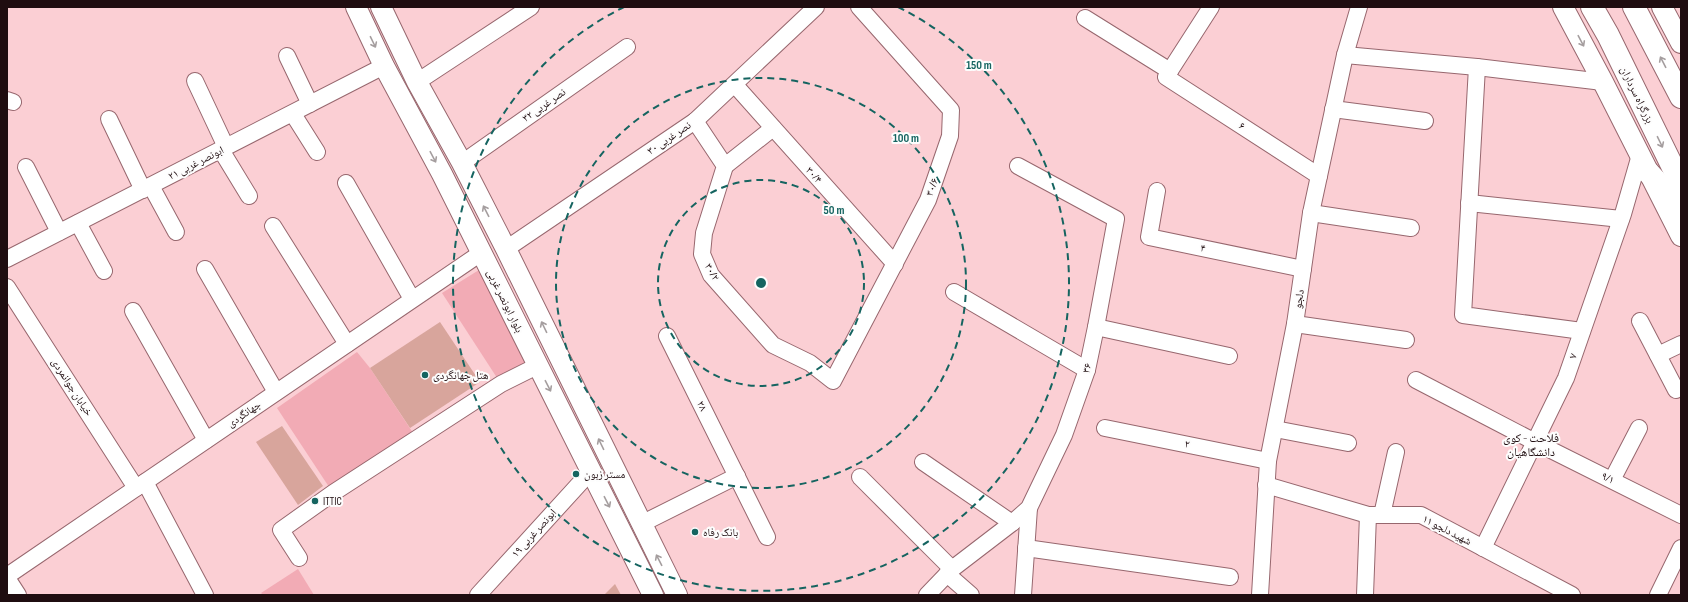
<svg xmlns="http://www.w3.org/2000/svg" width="1688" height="602" font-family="'Sofia Sans Condensed','Noto Naskh Arabic',sans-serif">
  <rect width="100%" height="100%" fill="#fbcfd4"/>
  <g fill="#f2abb5">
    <path d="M487,265L537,366L501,384L442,293Z"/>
    <path d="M357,352L370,368L417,439L333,493L277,408Z"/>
    <path d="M298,569L314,595H263L261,593Z"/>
  </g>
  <g fill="#d8a59c">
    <path d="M440,322L480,382L410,428L370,368Z"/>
    <path d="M282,426L323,486L298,505L256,442Z"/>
    <path d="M615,584L621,595H604Z"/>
  </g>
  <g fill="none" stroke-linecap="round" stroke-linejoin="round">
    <defs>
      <g id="minor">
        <path d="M1211,7L1166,77L1319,176"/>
        <path d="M1085,18L1170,71"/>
        <path d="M1345,55L1477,67L1603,82"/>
        <path d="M287,56L310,104"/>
        <path d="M1477,67L1463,315L1582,331"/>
        <path d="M195,81L226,147"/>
        <path d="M417,82L531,7"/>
        <path d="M735,85L895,264"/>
        <path d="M7,100L13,102"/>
        <path d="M1333,109L1425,121"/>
        <path d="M293,114L317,152"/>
        <path d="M109,119L143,190"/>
        <path d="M695,121L725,166L704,233L702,254L711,275L773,345L810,363L833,381L928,200L950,136L951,110L859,7"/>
        <path d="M221,150L249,196"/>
        <path d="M462,163L627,47"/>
        <path d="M725,166L773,128"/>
        <path d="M26,167L59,232"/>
        <path d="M346,183L412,299"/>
        <path d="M151,186L176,232"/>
        <path d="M1157,191L1149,237L1303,269"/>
        <path d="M1469,203L1621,219"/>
        <path d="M1311,213L1411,228"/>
        <path d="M78,223L104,271"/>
        <path d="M273,226L347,344"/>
        <path d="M506,249L695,121L816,7"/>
        <path d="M7,259L384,66"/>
        <path d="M205,269L276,392"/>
        <path d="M7,287L136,488"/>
        <path d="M954,292L1087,370"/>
        <path d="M133,311L206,440"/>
        <path d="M1640,321L1676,390"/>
        <path d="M1295,324L1406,340"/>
        <path d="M1096,327L1229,356"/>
        <path d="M667,336L767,537"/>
        <path d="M1658,355L1681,344"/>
        <path d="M1416,380L1535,442L1681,515"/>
        <path d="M1105,428L1268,461"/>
        <path d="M1275,429L1348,443"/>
        <path d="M923,462L1012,523"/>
        <path d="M860,477L952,569"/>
        <path d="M1612,480L1639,428"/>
        <path d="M145,482L205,595"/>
        <path d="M1266,485L1368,515H1421L1572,595"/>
        <path d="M1382,515L1396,452"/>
        <path d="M641,524L737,476"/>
        <path d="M1026,548L1230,577"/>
        <path d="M1483,548L1566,378L1623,214L1640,155"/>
        <path d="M299,558L281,530L333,493L501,384L537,366"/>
        <path d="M947,574L971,595"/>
        <path d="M7,576L481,253"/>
        <path d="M7,578L18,595"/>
        <path d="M478,595L591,471"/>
        <path d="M927,595L952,569L1012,523L1029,508L1064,435L1087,370L1096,327L1116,219L1018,166"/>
        <path d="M1023,595L1029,508"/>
        <path d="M1260,595L1268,461L1295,324L1311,213L1345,55L1359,7"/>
        <path d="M1365,595L1368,515"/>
        <path d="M1658,595L1681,548"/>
      </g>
      <g id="major">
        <path d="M356,7L384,66L442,174L653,595"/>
        <path d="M381,7L417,82L462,163L506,249L677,595"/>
        <path d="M1563,7L1603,82L1681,236"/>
        <path d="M1662,7L1681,43"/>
      </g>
      <g id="highway">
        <path d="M1592,7L1608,35L1681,184"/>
        <path d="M1634,7L1681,97"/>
        <path d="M1649,173L1681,209"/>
      </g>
    </defs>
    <use href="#minor" stroke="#97676e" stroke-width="18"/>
    <use href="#major" stroke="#97676e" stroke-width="22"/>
    <use href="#highway" stroke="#97676e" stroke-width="24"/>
    <use href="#minor" stroke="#fff" stroke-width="16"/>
    <use href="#major" stroke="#fff" stroke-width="20"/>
    <use href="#highway" stroke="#fff" stroke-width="22"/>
  </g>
  <defs><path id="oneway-shaft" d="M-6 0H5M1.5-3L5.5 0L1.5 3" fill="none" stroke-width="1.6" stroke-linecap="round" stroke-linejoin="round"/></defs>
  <g stroke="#a59e9f">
    <use href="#oneway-shaft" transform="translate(1581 41) rotate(62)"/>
    <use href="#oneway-shaft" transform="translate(373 42) rotate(64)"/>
    <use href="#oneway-shaft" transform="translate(1663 62) rotate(-117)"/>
    <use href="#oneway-shaft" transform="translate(1660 142) rotate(64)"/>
    <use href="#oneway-shaft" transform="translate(433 157) rotate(62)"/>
    <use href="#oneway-shaft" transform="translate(486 211) rotate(-117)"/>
    <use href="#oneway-shaft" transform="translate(544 327) rotate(-116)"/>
    <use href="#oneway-shaft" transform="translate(548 386) rotate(63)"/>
    <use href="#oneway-shaft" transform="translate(601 444) rotate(-116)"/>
    <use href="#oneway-shaft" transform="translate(607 502) rotate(63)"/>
    <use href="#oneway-shaft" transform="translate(659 560) rotate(-117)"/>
  </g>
  <g fill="none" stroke="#156460" stroke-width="2" stroke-dasharray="7 5">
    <circle cx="761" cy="283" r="103"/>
    <circle cx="761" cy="283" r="205"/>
    <path d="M898 7A308 308 0 1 1 624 7"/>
  </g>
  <g fill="#156460" stroke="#fdfdfd" stroke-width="1.5">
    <circle cx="425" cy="375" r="4"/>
    <circle cx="576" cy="474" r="4"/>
    <circle cx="315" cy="501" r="4"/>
    <circle cx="695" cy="532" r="4"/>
  </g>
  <g text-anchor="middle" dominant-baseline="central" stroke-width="4" stroke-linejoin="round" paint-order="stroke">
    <g font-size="11" fill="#1f0d10" stroke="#fdfdfd">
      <text transform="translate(1637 95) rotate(64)">بزرگراه سرداران</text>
      <text transform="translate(544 105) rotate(-35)">نصر غربی ۳۲</text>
      <text transform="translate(1242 126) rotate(33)">۶</text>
      <text transform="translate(669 138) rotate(-34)">نصر غربی ۳۰</text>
      <text transform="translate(196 163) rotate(-27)">ابونصر غربی ۲۱</text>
      <text transform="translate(814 175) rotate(48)">۳۰/۴</text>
      <text transform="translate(932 187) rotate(-71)">۳۰/۶</text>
      <text transform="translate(1203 248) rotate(12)">۴</text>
      <text transform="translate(712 272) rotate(60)">۳۰/۲</text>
      <text transform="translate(1299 299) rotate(-82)">دلجو</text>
      <text transform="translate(505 301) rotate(64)">بلوار ابونصر غربی</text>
      <text transform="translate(1573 356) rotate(-71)">۷</text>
      <text transform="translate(1087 368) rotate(-74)">۳۶</text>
      <text transform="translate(72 387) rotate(57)">خیابان جوانمردی</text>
      <text transform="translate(702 406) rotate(64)">۲۸</text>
      <text transform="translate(244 414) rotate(-34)">جهانگردی</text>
      <text transform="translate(1187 444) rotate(11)">۲</text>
      <text transform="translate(1608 478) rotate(27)">۹/۱</text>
      <text transform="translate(1447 530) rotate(27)">شهید دلجو ۱۱</text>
      <text transform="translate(534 533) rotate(-48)">ابونصر غربی ۱۹</text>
    </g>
    <g font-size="11" fill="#1f0d10" stroke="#fdfdfd" text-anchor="start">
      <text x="433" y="375">هتل جهانگردی</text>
      <text x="584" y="474">مستر زبون</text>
      <text x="323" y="501">ITTIC</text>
      <text x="703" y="532">بانک رفاه</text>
    </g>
    <g font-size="12" fill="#1f0d10" stroke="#fdfdfd">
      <text x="1531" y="438">فلاحت - کوی<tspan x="1531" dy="14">دانشگاهیان</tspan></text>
    </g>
  </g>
  <circle cx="761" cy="283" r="6" fill="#156460" stroke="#fdfdfd" stroke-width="2"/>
  <g font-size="12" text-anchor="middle" font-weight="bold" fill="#156460" stroke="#fdfdfd" stroke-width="4" stroke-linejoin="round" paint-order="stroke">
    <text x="979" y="69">150 m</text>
    <text x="906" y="142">100 m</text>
    <text x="834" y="214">50 m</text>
  </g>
  <rect width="1688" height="602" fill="none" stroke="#1f0d10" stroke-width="16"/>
</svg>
